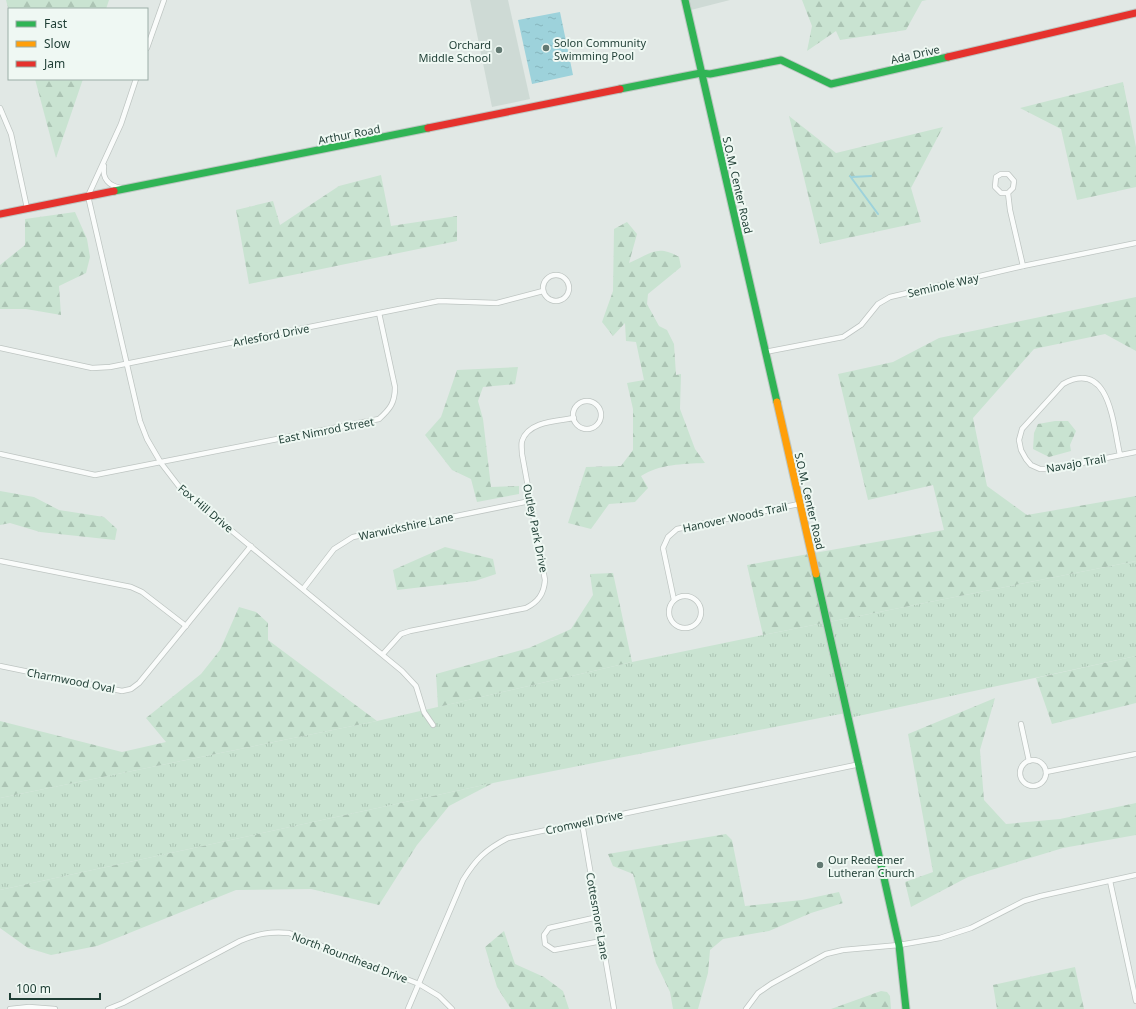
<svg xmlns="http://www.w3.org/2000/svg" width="1136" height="1009" font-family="'Noto Sans',sans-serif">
  <defs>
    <pattern id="grass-tufts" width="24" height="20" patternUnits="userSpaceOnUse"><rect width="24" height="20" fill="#c9e3d1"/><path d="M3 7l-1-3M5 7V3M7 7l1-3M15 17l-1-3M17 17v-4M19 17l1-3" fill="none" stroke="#acc4b4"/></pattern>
    <pattern id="forest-firs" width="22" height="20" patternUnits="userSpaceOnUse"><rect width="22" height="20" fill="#c9e3d1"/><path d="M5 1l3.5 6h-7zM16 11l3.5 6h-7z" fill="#acc4b4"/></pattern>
    <pattern id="water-ripples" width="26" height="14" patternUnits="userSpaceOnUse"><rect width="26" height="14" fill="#9dd2db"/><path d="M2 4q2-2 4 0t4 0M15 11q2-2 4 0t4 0" fill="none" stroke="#87b5bd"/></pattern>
  </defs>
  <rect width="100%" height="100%" fill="#e1e8e5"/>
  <g fill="#cedad5">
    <path d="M470,0H508L530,99L492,107Z"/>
    <path d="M685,0H730L687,11Z"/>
  </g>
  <path fill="url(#grass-tufts)" d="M1136,561V656L849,718L847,713L835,715L493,783L0,890V798L377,721L632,662L763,635Z"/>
  <g fill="url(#forest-firs)">
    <path d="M6,0H109L106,9H9V11Z"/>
    <path d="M802,0H927L922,1L906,30L840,40L836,31L807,51L812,26Z"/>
    <path d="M35,79H83L56,158Z"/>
    <path d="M1123,82L1136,147V187L1077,200L1061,129L1020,108Z"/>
    <path d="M789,116L836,153L943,127L911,188L921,222L820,244Z"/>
    <path d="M381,175L391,226L457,216V241L249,284L236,210L273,201L280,225L339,186Z"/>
    <path d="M75,212L87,239L90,257L86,273L59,286L61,315L26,309H0V265L25,245V219Z"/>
    <path d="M627,222L637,234L629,263C650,254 657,244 679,257L681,267L648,294L647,304L659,326L667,330L674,344L676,375L681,374L680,409L695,449L705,463C682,464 660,464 641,476L648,488L635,502L609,504L591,529L568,523L586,467L621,466L633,450V409L627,383L644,380L636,342L626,341L625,323L613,336L602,322L613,291L614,229Z"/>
    <path d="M1136,297V351L1105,334L1034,349L973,418L987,486L1027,515L1136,496V561L763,635L747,565L944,530L933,485L868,500L838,374L893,362L939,338Z"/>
    <path d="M518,367L515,384L483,387L478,401L483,419L491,487L519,486V494L477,502L471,479L452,470L425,435L441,417L457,370Z"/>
    <path d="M1055,421H1068L1076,431L1070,445L1071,451L1049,457L1033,449L1034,433L1038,424Z"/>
    <path d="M0,491L34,497L59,510L104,517L117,529L115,540L40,532L10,523L0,525Z"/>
    <path d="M445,547L493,559L496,574L475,581L397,590L393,570Z"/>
    <path d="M613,573L632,662L438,707L436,674L529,648L571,629L593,595L590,574Z"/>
    <path d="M239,607L256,612L268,623V640L377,721L0,798V721L122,752L166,742L146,718L201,674L220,650Z"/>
    <path d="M1136,656V703L1052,724L1036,678Z"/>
    <path d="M995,698L980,750L984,800L1006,824L1060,819L1136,803V835L1063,848L968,877L911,907L905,882L933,872L908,734Z"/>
    <path d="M493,783L449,806L417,845L379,905L311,889L236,890L97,946L51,955L28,948L0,928V890Z"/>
    <path d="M726,834L732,840L745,906L802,900L839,892L843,903L811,913L769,931L723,939L710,950L708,973L698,1009H673L670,992L656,963L633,874L613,866L608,854Z"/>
    <path d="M504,931L515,964L544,977L563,991L569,1009H511L497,987L485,947Z"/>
    <path d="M1075,967L1084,1009H997L993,985Z"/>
    <path d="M881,991L887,992L890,996L891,1009H831Z"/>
  </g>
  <path fill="url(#water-ripples)" d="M560,12L573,75L532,84L518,20Z"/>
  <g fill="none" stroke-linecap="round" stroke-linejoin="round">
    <g stroke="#9dd2db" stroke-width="2">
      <path d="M850,176L878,214"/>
      <path d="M852,177L871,176"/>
    </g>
    <defs>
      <g id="street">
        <path d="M147,48L164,0"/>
        <path d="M136,79L121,124L88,196L140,421L147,439L161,463L181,489L402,671L416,686L424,712L433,725"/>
        <path d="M0,108L11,134L27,208"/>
        <path d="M104,166C102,179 109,186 121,188"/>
        <path d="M1008,193H1001L995,187L996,177L1001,174H1008L1014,181L1013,188L1008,193L1010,210L1023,266"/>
        <circle cx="556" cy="288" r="13"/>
        <path d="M0,348L92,368L110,367L439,301L497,303L543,291"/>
        <path d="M765,352L843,337L861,325L878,304L890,297L1023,266L1136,243"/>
        <circle cx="587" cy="415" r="14"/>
        <path d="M0,454L95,475L379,419C390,409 395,403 395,387L379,313"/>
        <path d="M1120,455C1113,425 1110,358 1063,384L1022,429L1019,440L1021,450L1026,459L1031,465L1040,469H1052L1136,452"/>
        <path d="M0,561L131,587L142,592L186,626"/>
        <path d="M303,589L334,549L353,537L530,501"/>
        <circle cx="685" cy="612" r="16"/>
        <path d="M674,600L663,548L668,537L677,529L799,504"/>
        <path d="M383,654L401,634L410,631L526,608C538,602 544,594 545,580L522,454C522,450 521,445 522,441C528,421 558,421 574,418"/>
        <path d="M0,666L122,691L131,689L139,683L251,546"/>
        <path d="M1021,724L1029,761"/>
        <circle cx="1033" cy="773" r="13"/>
        <path d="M1046,772L1136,754"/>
        <path d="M582,823L614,1009"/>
        <path d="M1110,881L1136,1001"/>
        <path d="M598,917L549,928L544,935L545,944L554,950L602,941"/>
        <path d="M10,1009L29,1007L55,1009"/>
        <path d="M108,1009L123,1003L240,941C257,934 271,931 289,933L419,984L439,996L452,1009"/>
        <path d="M408,1009L463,880C476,859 485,850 508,838L860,764"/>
        <path d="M746,1009L758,993L771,984L826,954L843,950L899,945L940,938L971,928L1024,901L1041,896L1136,875"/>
      </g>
      <g id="fast">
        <path d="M685,0L777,402"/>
        <path d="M620,89L701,73L710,74L781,60L831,84L948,57"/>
        <path d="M114,191L428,128"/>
        <path d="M816,574L899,945L906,1009"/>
      </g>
      <path id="slow" d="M777,402L816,574"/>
      <g id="jam">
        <path d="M948,57L1136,13"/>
        <path d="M428,128L620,89"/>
        <path d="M0,214L114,191"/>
      </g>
    </defs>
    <use href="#street" stroke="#bec5c2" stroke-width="6"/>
    <use href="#fast" stroke="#bdc6c2" stroke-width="9"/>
    <use href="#slow" stroke="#bdc6c2" stroke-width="9"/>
    <use href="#jam" stroke="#bdc6c2" stroke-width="9"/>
    <use href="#street" stroke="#fafcfb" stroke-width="4.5"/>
    <use href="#fast" stroke="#30b455" stroke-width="7"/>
    <use href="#slow" stroke="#ff9f0a" stroke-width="7"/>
    <use href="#jam" stroke="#e5322d" stroke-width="7"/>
  </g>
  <g fill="#627972" stroke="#eff8f3" stroke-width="1.5">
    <circle cx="546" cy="48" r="4"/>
    <circle cx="499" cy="50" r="4"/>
    <circle cx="820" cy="865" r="4"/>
  </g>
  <g text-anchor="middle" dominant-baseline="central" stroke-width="4" stroke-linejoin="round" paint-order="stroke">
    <g font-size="11" fill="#1e3d34" stroke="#eff8f3" text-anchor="start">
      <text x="554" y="42">Solon Community<tspan x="554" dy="13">Swimming Pool</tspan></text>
      <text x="491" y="44" text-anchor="end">Orchard<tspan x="491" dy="13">Middle School</tspan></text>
      <text x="828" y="859">Our Redeemer<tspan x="828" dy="13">Lutheran Church</tspan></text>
    </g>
    <g font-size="11" fill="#1e3d34" stroke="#eff8f3">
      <text transform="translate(915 54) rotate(-13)">Ada Drive</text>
      <text transform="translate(349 134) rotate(-11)">Arthur Road</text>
      <text transform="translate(738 185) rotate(77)">S.O.M. Center Road</text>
      <text transform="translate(943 285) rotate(-13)">Seminole Way</text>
      <text transform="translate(271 335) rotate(-11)">Arlesford Drive</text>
      <text transform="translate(326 430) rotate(-11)">East Nimrod Street</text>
      <text transform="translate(1076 463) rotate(-10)">Navajo Trail</text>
      <text transform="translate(810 501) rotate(77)">S.O.M. Center Road</text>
      <text transform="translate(206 508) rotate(40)">Fox Hill Drive</text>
      <text transform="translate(735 517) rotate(-12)">Hanover Woods Trail</text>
      <text transform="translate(406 526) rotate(-12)">Warwickshire Lane</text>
      <text transform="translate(536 528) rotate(79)">Outley Park Drive</text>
      <text transform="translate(71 680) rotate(11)">Charmwood Oval</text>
      <text transform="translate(584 822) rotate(-12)">Cromwell Drive</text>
      <text transform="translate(598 916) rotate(80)">Cottesmore Lane</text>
      <text transform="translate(350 957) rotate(21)">North Roundhead Drive</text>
    </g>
  </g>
  <rect x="8" y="8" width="140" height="72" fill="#eff8f3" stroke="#9bada7"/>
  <rect x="16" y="21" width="20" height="6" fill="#30b455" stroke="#9bada7"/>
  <text x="44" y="28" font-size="12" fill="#1e3d34">Fast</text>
  <rect x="16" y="41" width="20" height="6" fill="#ff9f0a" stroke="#9bada7"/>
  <text x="44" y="48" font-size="12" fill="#1e3d34">Slow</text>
  <rect x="16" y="61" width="20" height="6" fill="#e5322d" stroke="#9bada7"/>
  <text x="44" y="68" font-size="12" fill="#1e3d34">Jam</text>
  <path d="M10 993v6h90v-6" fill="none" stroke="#1e3d34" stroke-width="2"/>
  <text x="16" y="993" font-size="12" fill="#1e3d34" stroke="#eff8f3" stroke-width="3" paint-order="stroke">100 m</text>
</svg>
